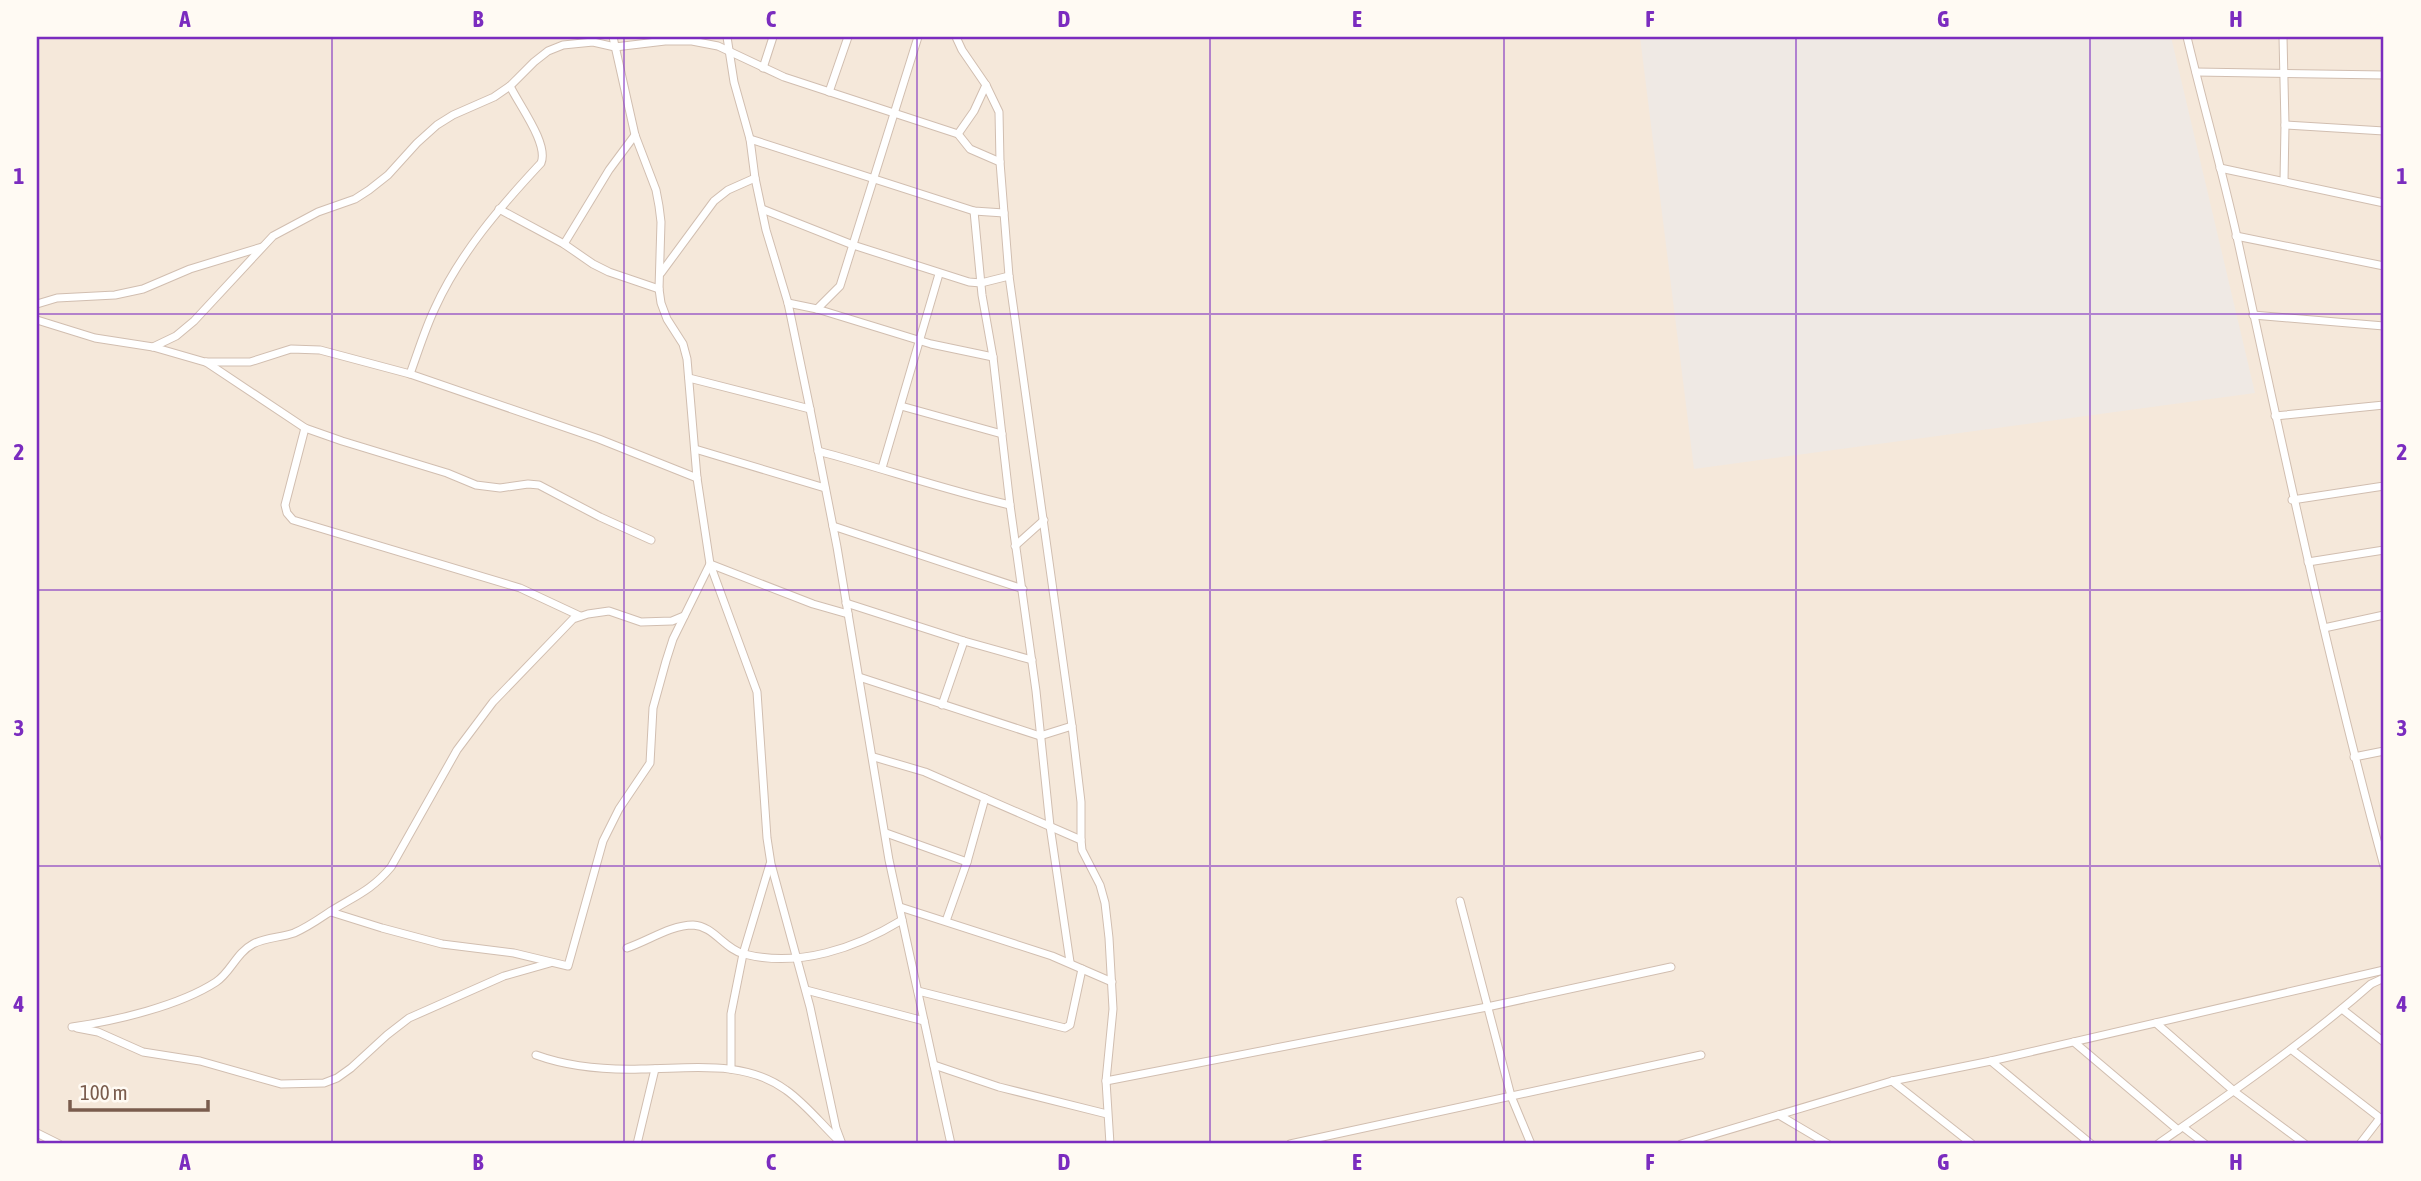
<svg xmlns="http://www.w3.org/2000/svg" width="2421" height="1181" font-family="'Asap Condensed',sans-serif">
  <rect width="100%" height="100%" fill="#fdf6ec"/>
  <rect fill="#f5e8da" x="37" y="37" width="2347" height="1107"/>
  <path fill="#efe9e4" d="M1640,37H2171L2255,393L1694,469Z"/>
  <g fill="none" stroke-linecap="round" stroke-linejoin="round">
    <defs>
      <g id="street">
        <path d="M613,37L635,135L656,190L659,206L661,222L659,289L661,303L667,319L683,344L687,359L697,478L710,564L757,692L767,838L771,864L810,1007L836,1128L842,1144"/>
        <path d="M727,37L734,82L750,139L755,178L766,230L788,303L810,409L837,547L889,860L951,1144"/>
        <path d="M956,37L962,50L986,85L999,112L1000,162L1009,276L1072,726L1081,802V840L1082,850L1100,885L1105,903L1109,938L1113,1009L1106,1081L1110,1144"/>
        <path d="M2187,37C2203,104 2222,170 2237,237C2283,448 2327,658 2384,866"/>
        <path d="M2283,37L2285,125L2284,181"/>
        <path d="M763,68L773,37"/>
        <path d="M2196,72L2384,75"/>
        <path d="M829,92L848,37"/>
        <path d="M2285,125L2384,131"/>
        <path d="M958,134L974,111L986,85"/>
        <path d="M750,139L974,211L1004,213"/>
        <path d="M2220,168L2384,203"/>
        <path d="M499,209L564,244L593,264L609,272L659,289"/>
        <path d="M762,209L853,245L969,282L981,283L1009,276"/>
        <path d="M974,211L982,295L993,357L1010,505L1036,691L1050,826L1070,962"/>
        <path d="M2236,236L2384,266"/>
        <path d="M564,244L609,170L635,135"/>
        <path d="M661,273L714,201L728,190L755,178"/>
        <path d="M788,303L817,309L931,344L993,357"/>
        <path d="M37,304L57,298L115,295L143,289L190,269L262,247"/>
        <path d="M817,309L840,286L918,37"/>
        <path d="M2253,315L2384,326"/>
        <path d="M37,320L95,338L153,347L205,362H250L291,349L320,350L410,374L599,439L697,478"/>
        <path d="M153,347L176,336L194,321L273,236L318,212L355,199L369,190L388,175L417,143L437,125L453,115L494,97L510,86L534,62L548,51L563,45L593,42L615,47L665,41H692L718,46L784,77L958,134L970,149L1000,162"/>
        <path d="M206,362L305,428L342,441L447,473L476,485L500,488L528,484L539,485L600,517L651,540"/>
        <path d="M410,374C418,352 425,329 435,308C460,253 500,207 541,163C549,144 519,105 510,86"/>
        <path d="M689,378L810,409"/>
        <path d="M901,406L1002,434"/>
        <path d="M2275,416L2384,405"/>
        <path d="M305,428L285,505L287,513L293,520L520,588L580,616"/>
        <path d="M695,449L825,488"/>
        <path d="M818,451C882,468 945,490 1010,505"/>
        <path d="M882,468L939,274"/>
        <path d="M2292,500L2384,486"/>
        <path d="M833,526L1023,589"/>
        <path d="M1015,546L1044,520"/>
        <path d="M2308,562L2384,550"/>
        <path d="M846,603L964,641L1032,660"/>
        <path d="M2324,628L2384,615"/>
        <path d="M859,677L1040,736L1072,726"/>
        <path d="M942,705L964,641"/>
        <path d="M874,757L925,772L1081,840"/>
        <path d="M2354,757L2384,751"/>
        <path d="M886,833L967,862"/>
        <path d="M1460,901L1511,1096L1531,1144"/>
        <path d="M900,907L1052,956L1112,982"/>
        <path d="M331,912L382,928L442,944L514,953L568,966L603,841L619,809L650,763L653,708L666,661L673,639L710,564L813,604L848,614"/>
        <path d="M946,921L967,862L985,798"/>
        <path d="M627,948C648,941 671,925 693,925C714,926 724,949 744,954C799,968 856,948 902,920"/>
        <path d="M806,990L924,1021"/>
        <path d="M918,991L1065,1028L1070,1025L1082,969"/>
        <path d="M2342,1009L2384,1042"/>
        <path d="M2156,1023L2235,1092L2305,1144"/>
        <path d="M72,1027C115,1021 179,1006 216,982C231,972 236,953 253,944C266,937 280,938 294,933C308,927 319,919 331,911C355,896 372,890 391,867L457,750L493,702L573,619L588,614L609,611L641,622L672,621L684,616"/>
        <path d="M77,1028L98,1032L143,1052L200,1061L281,1084L324,1083L337,1078L351,1068L387,1035L409,1018L504,976L550,963"/>
        <path d="M2074,1042L2178,1130"/>
        <path d="M2292,1050L2384,1121"/>
        <path d="M536,1055C569,1067 605,1070 641,1069C689,1069 744,1059 786,1090C806,1104 822,1125 840,1142"/>
        <path d="M1991,1061L2091,1144"/>
        <path d="M934,1065L999,1087L1107,1114"/>
        <path d="M731,1069V1014L743,954L770,864"/>
        <path d="M1106,1081L1487,1007L1671,967"/>
        <path d="M1892,1081L1972,1144"/>
        <path d="M1779,1115L1828,1144"/>
        <path d="M2183,1127L2205,1144"/>
        <path d="M37,1133L59,1144"/>
        <path d="M637,1144L655,1069"/>
        <path d="M1290,1144L1701,1055"/>
        <path d="M1681,1144L1892,1081L1991,1061L2384,970"/>
        <path d="M2158,1144C2231,1093 2304,1043 2371,984L2384,978"/>
        <path d="M2360,1144L2380,1118"/>
      </g>
    </defs>
    <use href="#street" stroke="#d1beb0" stroke-width="9"/>
    <use href="#street" stroke="#fff" stroke-width="7"/>
  </g>
  <path fill="none" stroke="#7b2cbf" stroke-width="2" stroke-opacity="0.55" d="M332,37V1144M624,37V1144M917,37V1144M1210,37V1144M1504,37V1144M1796,37V1144M2090,37V1144M37,314H2384M37,590H2384M37,866H2384"/>
  <rect width="2421" height="1181" fill="none" stroke="#fffaf3" stroke-width="77"/>
  <path d="M70 1100v10h138v-10" fill="none" stroke="#7a5c4d" stroke-width="3.5"/>
  <text x="80" y="1100" font-size="21" fill="#7a5c4d" stroke="#fffaf3" stroke-width="5" paint-order="stroke">100 m</text>
  <rect x="38" y="38" width="2344" height="1104" fill="none" stroke="#7b2cbf" stroke-width="2.5"/>
  <g font-size="23" text-anchor="middle" font-weight="bold" fill="#7b2cbf">
    <text x="185" y="27">A</text>
    <text x="478" y="27">B</text>
    <text x="771" y="27">C</text>
    <text x="1064" y="27">D</text>
    <text x="1357" y="27">E</text>
    <text x="1650" y="27">F</text>
    <text x="1943" y="27">G</text>
    <text x="2236" y="27">H</text>
    <text x="19" y="184">1</text>
    <text x="2402" y="184">1</text>
    <text x="19" y="460">2</text>
    <text x="2402" y="460">2</text>
    <text x="19" y="736">3</text>
    <text x="2402" y="736">3</text>
    <text x="19" y="1012">4</text>
    <text x="2402" y="1012">4</text>
    <text x="185" y="1170">A</text>
    <text x="478" y="1170">B</text>
    <text x="771" y="1170">C</text>
    <text x="1064" y="1170">D</text>
    <text x="1357" y="1170">E</text>
    <text x="1650" y="1170">F</text>
    <text x="1943" y="1170">G</text>
    <text x="2236" y="1170">H</text>
  </g>
</svg>
